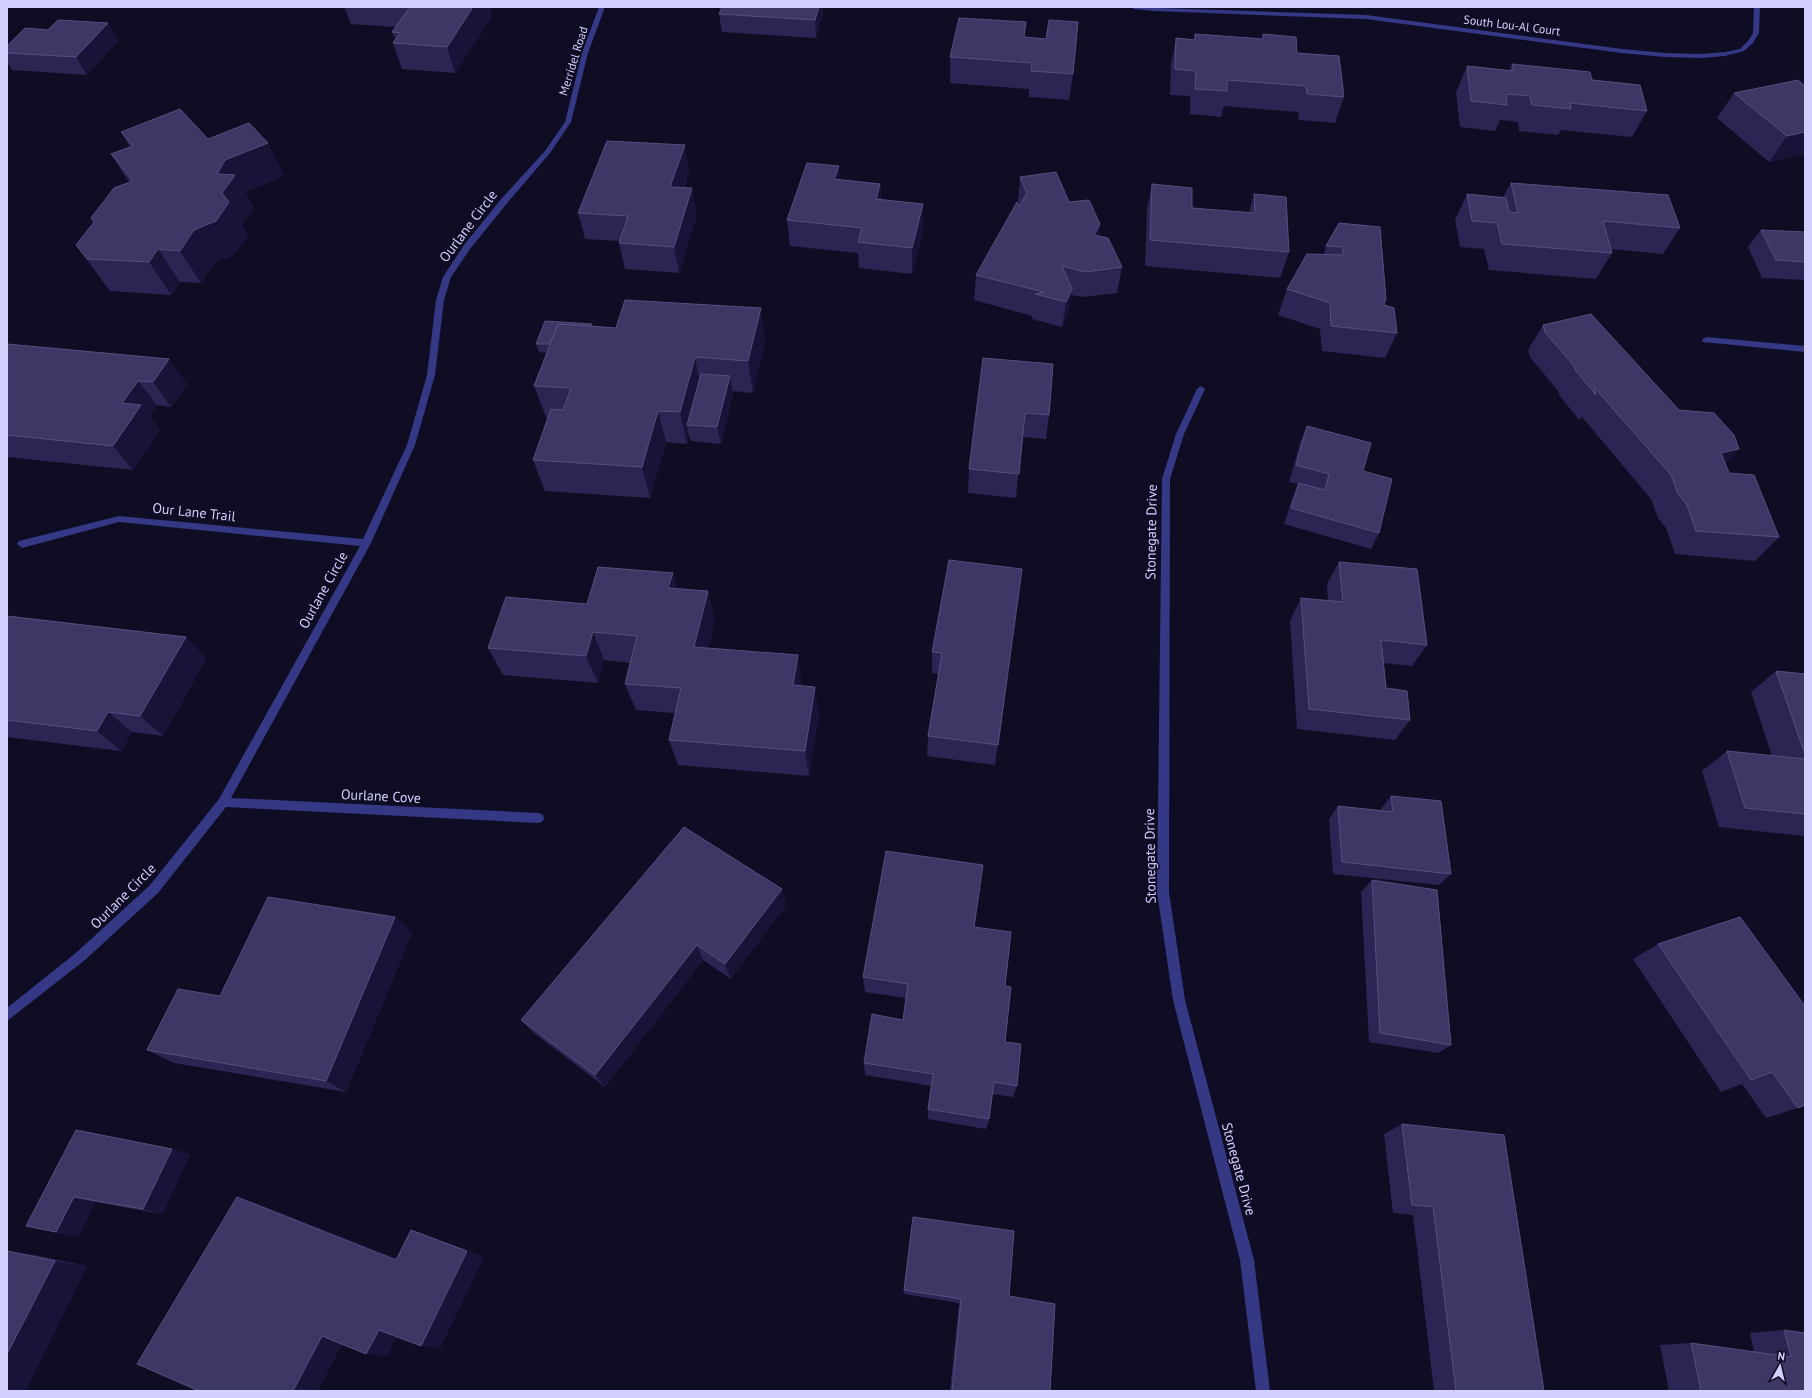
<svg xmlns="http://www.w3.org/2000/svg" width="1812" height="1398" font-family="'PT Sans',sans-serif">
  <rect width="100%" height="100%" fill="#0f0d24"/>
  <g fill="none" stroke-linecap="round" stroke-linejoin="round">
    <g fill="#353885" fill-rule="evenodd">
      <path d="M599,7H605L588,53L571,122L550,153L508,202L470,249L451,277L444,300L435,375L415,445L371,543L231,798L539,813L543,815L544,818L543,821L539,823L226,807L158,893L85,960L7,1021V1008L77,952L150,885L219,799L360,546L119,522L22,548L17,544L19,541L119,516L363,539L407,445L427,375L436,300L443,277L464,245L502,198L545,151L565,122L582,53Z"/>
      <path d="M1131,7L1366,15L1622,49L1665,53L1701,54L1725,52L1740,49L1748,41L1753,33L1754,7H1760L1759,33L1753,43L1744,51L1725,56L1701,58L1665,57L1622,53L1366,19L1154,11L1134,9Z"/>
      <path d="M1706,337L1805,346V352L1703,342L1702,340Z"/>
      <path d="M1201,386L1205,389L1184,434L1170,479L1169,892L1185,1000L1254,1260L1270,1391H1256L1240,1260L1173,1000L1157,892L1162,479L1176,434L1197,389Z"/>
    </g>
  </g>
  <g fill="#2b2553">
    <path d="M344,7H489L492,16L455,73L402,69L393,43L395,39L392,32L395,27L351,24Z"/>
    <path d="M722,7H823V13L816,38L722,32L719,14Z"/>
    <path d="M48,30L118,41L87,75L12,70L7,62V46Z"/>
    <path d="M1195,34L1262,39L1263,34L1297,53L1344,97L1335,123L1299,120L1298,112L1224,106L1221,117L1190,114V96L1170,95L1171,64L1176,38L1194,40Z"/>
    <path d="M1025,37L1073,74L1069,100L1029,97V89L950,83V57Z"/>
    <path d="M1512,64L1592,80L1647,111L1632,137L1561,130L1558,135L1519,131L1518,122L1500,120L1495,131L1460,127L1456,92L1467,66L1509,71Z"/>
    <path d="M1805,86V154L1769,162L1717,118L1734,93Z"/>
    <path d="M121,132L208,139L268,143L284,176L245,192L253,208L242,225L248,235L235,254L214,263L201,283L180,282L171,295L110,291L76,245L129,182L111,154L130,147Z"/>
    <path d="M689,171L684,188L697,214L679,273L625,269L619,243V241L585,239L578,213Z"/>
    <path d="M1020,177L1069,202L1100,224L1098,236L1122,267L1117,293L1082,297L1071,295L1068,314L1062,327L1032,319V316L974,300L976,275L1019,206L1018,203Z"/>
    <path d="M840,180L880,184L881,200L923,204V230L912,274L859,268L858,253L790,246L787,220Z"/>
    <path d="M1511,183L1680,228L1663,254L1611,249L1612,253L1596,279L1489,270L1484,249L1460,247L1455,220L1467,194L1503,197Z"/>
    <path d="M1152,184L1192,208L1249,213L1254,194L1289,252L1280,278L1145,266L1147,210Z"/>
    <path d="M1339,223L1384,305L1397,333L1385,358L1322,351L1320,329L1278,315L1287,289L1324,254L1326,246Z"/>
    <path d="M1761,230L1805,232V280L1762,278L1748,247Z"/>
    <path d="M592,324L593,326L765,341L753,393L733,391V393L721,444L691,441L689,435L687,444L666,442L650,498L545,491L533,460L548,418L546,417L534,386L547,353L539,352L536,344Z"/>
    <path d="M1543,325L1726,464L1729,473L1779,537L1755,561L1675,554L1666,528L1658,518L1651,499L1582,417L1579,420L1560,396L1558,391L1530,357L1528,350Z"/>
    <path d="M7,344L187,384L171,407L157,405L149,416L160,430L133,470L7,457Z"/>
    <path d="M983,358L1049,415L1046,439L1022,437L1016,498L968,493L969,469Z"/>
    <path d="M1307,426L1363,471L1379,533L1371,549L1284,524L1292,499L1298,484L1289,482L1300,443Z"/>
    <path d="M1339,562L1427,645L1412,666L1384,663L1386,688L1410,720L1395,740L1297,729L1290,621L1301,598L1328,601L1327,584Z"/>
    <path d="M1022,569L995,765L927,756L928,736L939,674L932,673V652Z"/>
    <path d="M677,589L715,620L708,648L802,683V686L819,713L809,776L678,765L669,740L675,713L636,710L625,684L630,663L604,660L598,683L503,675L488,648L587,604Z"/>
    <path d="M7,616L186,637L206,659L163,736L132,732L121,751L7,737Z"/>
    <path d="M1776,671L1805,674V836L1719,827L1702,771L1727,751L1772,756L1751,692Z"/>
    <path d="M1391,796L1451,874L1439,885L1333,874L1329,819L1338,806L1381,810V809Z"/>
    <path d="M1372,880L1451,1045L1438,1053L1369,1042L1361,892Z"/>
    <path d="M786,905L731,979L703,960L605,1087L534,1033L521,1020Z"/>
    <path d="M395,917L412,933L346,1092L174,1063L147,1050Z"/>
    <path d="M1740,917L1798,1108L1766,1118L1742,1084L1721,1092L1633,959L1658,944Z"/>
    <path d="M863,977L1005,986V1042L1017,1086L1013,1097L992,1094L989,1119L986,1129L928,1119V1109L932,1086L865,1075L864,1063L903,1020L906,998L865,992Z"/>
    <path d="M1402,1124L1544,1391H1434L1413,1215L1393,1213L1384,1134Z"/>
    <path d="M76,1130L172,1149L190,1155L162,1214L95,1202L78,1237L26,1226Z"/>
    <path d="M7,1251L34,1255L87,1266L25,1391Z"/>
    <path d="M904,1290L1009,1296L1050,1391H950L959,1303L904,1294Z"/>
    <path d="M1784,1330L1805,1391H1669L1660,1345L1691,1343L1754,1352L1750,1333Z"/>
  </g>
  <g fill="#181438">
    <path d="M473,7H489L492,16L455,73L447,47Z"/>
    <path d="M819,7H823V13L816,38L815,20Z"/>
    <path d="M108,23L118,41L87,75L76,57Z"/>
    <path d="M1805,132V154L1769,162L1787,136Z"/>
    <path d="M268,143L284,176L245,192L253,208L242,225L248,235L235,254L214,263L201,283L180,251L194,230L222,193L217,174L225,160Z"/>
    <path d="M685,145L689,171L675,213L670,187Z"/>
    <path d="M839,166L841,191L834,179Z"/>
    <path d="M880,184L881,210L876,199Z"/>
    <path d="M692,188L697,214L679,273L674,247Z"/>
    <path d="M923,204V230L912,274V248Z"/>
    <path d="M1100,224L1096,249L1094,235Z"/>
    <path d="M158,249L180,282L171,295L149,262Z"/>
    <path d="M1072,289L1068,314L1062,327L1066,302Z"/>
    <path d="M761,308L765,341L753,393L748,361Z"/>
    <path d="M695,357L701,389L687,425L689,435L687,444L680,412Z"/>
    <path d="M169,359L187,384L171,407L153,382Z"/>
    <path d="M730,376L733,393L721,444L717,427Z"/>
    <path d="M138,381L157,405L149,416L160,430L133,470L113,446L122,403Z"/>
    <path d="M658,411L666,442L650,498L642,467Z"/>
    <path d="M1739,449L1718,473L1721,453Z"/>
    <path d="M673,573L681,602L668,588Z"/>
    <path d="M708,591L715,620L702,675L694,647Z"/>
    <path d="M593,632L604,660L598,683L586,656Z"/>
    <path d="M186,637L206,659L163,736L140,716Z"/>
    <path d="M798,655L802,683L797,712L793,685Z"/>
    <path d="M815,687L819,713L809,776L805,751Z"/>
    <path d="M108,712L132,732L121,751L97,731Z"/>
    <path d="M782,889L786,905L731,979L725,964Z"/>
    <path d="M395,917L412,933L346,1092L326,1081Z"/>
    <path d="M697,945L703,960L605,1087L595,1075Z"/>
    <path d="M172,1149L190,1155L162,1214L143,1209Z"/>
    <path d="M74,1197L95,1202L78,1237L56,1232Z"/>
    <path d="M237,1197L261,1205L415,1265L396,1260Z"/>
    <path d="M411,1230L484,1257L440,1349L421,1346Z"/>
    <path d="M55,1261L87,1266L25,1391H7V1354Z"/>
    <path d="M379,1330L399,1333L387,1356L366,1354Z"/>
    <path d="M322,1336L345,1339L318,1391H293Z"/>
  </g>
  <g fill="#3d3765" stroke="#544f7e">
    <path d="M410,7H473L447,47L393,43L400,33L392,32Z"/>
    <path d="M722,7H819L815,20L719,14Z"/>
    <path d="M959,18L1026,22L1024,37L1046,39L1049,20L1078,22L1073,74L1031,71L1032,63L950,57Z"/>
    <path d="M58,20L108,23L76,57L7,53V46L25,28L48,30Z"/>
    <path d="M1195,34L1263,39V34L1296,37L1297,53L1339,56L1344,97L1307,94L1306,86L1227,80V91L1195,89L1196,71L1175,69L1176,38L1195,40Z"/>
    <path d="M1512,64L1590,72L1592,80L1640,85L1647,111L1570,103L1571,109L1532,105L1530,96L1506,94L1507,105L1471,101L1467,66L1514,71Z"/>
    <path d="M1798,80L1805,86V132L1787,136L1734,93Z"/>
    <path d="M180,109L208,139L249,123L268,143L225,160L217,174L235,175L222,193L229,202L216,221L194,230L180,251L158,249L149,262L87,259L76,245L94,222L91,218L114,188L133,181L111,154L133,146L121,132Z"/>
    <path d="M607,141L685,145L670,187L692,188L674,247L619,243L628,216L578,213Z"/>
    <path d="M807,163L839,166L834,179L880,184L876,199L923,204L912,248L858,242L862,228L787,220Z"/>
    <path d="M1056,172L1069,202L1089,200L1100,224L1094,235L1108,238L1122,267L1086,272L1062,266L1072,289L1066,302L1035,294L1044,292L976,275L1017,202L1019,207L1027,193L1020,177Z"/>
    <path d="M1511,183L1668,195L1680,228L1603,221L1612,253L1502,244L1497,223L1472,221L1467,194L1506,198L1509,212L1518,213Z"/>
    <path d="M1152,184L1192,188V208L1255,213L1254,194L1286,197L1289,252L1150,240Z"/>
    <path d="M1339,223L1380,227L1386,299L1384,305L1394,308L1397,333L1331,326L1330,303L1287,289L1307,254L1343,255V247L1326,246Z"/>
    <path d="M1761,230L1805,232V262L1776,260Z"/>
    <path d="M625,300L761,308L748,361L695,357L680,412L658,411L642,467L533,460L551,409L563,410L571,388L534,386L558,324L616,328Z"/>
    <path d="M1591,314L1679,410L1714,413L1734,435L1739,449L1721,453L1729,473L1754,475L1779,537L1696,531L1687,505L1678,494L1671,475L1594,387L1596,395L1576,371L1574,366L1545,332L1543,325Z"/>
    <path d="M545,321L592,324L591,326L558,324L550,344H536Z"/>
    <path d="M7,344L169,359L153,382L138,381L122,403L141,405L113,446L7,435Z"/>
    <path d="M983,358L1053,364L1049,415L1025,413L1019,474L969,469Z"/>
    <path d="M701,374L730,376L717,427L687,425Z"/>
    <path d="M1307,426L1371,443L1363,471L1392,479L1379,533L1291,508L1299,483L1325,490L1329,474L1296,465Z"/>
    <path d="M949,560L1022,569L998,745L928,736L942,653L932,652Z"/>
    <path d="M1339,562L1417,569L1427,645L1381,640L1386,688L1407,691L1410,720L1309,709L1301,598L1343,602Z"/>
    <path d="M598,567L673,573L668,588L708,591L694,647L798,655L793,685L815,687L805,751L669,740L681,688L625,684L637,636L593,632L586,656L488,648L506,597L587,604Z"/>
    <path d="M7,616L186,637L140,716L108,712L97,731L7,720Z"/>
    <path d="M1776,671L1805,674V754Z"/>
    <path d="M1727,751L1805,759V814L1745,808Z"/>
    <path d="M1391,796L1441,801L1451,874L1342,862L1338,806L1393,812Z"/>
    <path d="M684,827L782,889L725,964L697,945L595,1075L521,1020Z"/>
    <path d="M886,851L983,865L974,927L1011,932L1005,986L1011,987L1005,1042L1021,1044L1017,1086L994,1082L989,1119L928,1109L933,1074L864,1063L872,1014L903,1020L908,984L863,977Z"/>
    <path d="M1372,880L1437,890L1451,1045L1380,1033Z"/>
    <path d="M268,897L395,917L326,1081L147,1050L178,989L220,996Z"/>
    <path d="M1740,917L1805,1006V1105L1798,1108L1772,1072L1751,1080L1658,944Z"/>
    <path d="M1402,1124L1504,1135L1544,1391H1456L1433,1207L1412,1205Z"/>
    <path d="M76,1130L172,1149L143,1209L74,1197L56,1232L26,1226Z"/>
    <path d="M237,1197L396,1260L411,1230L467,1251L421,1346L379,1330L366,1354L322,1336L293,1391H199L137,1364Z"/>
    <path d="M913,1217L1014,1231L1009,1296L1055,1304L1050,1391H952L961,1299L904,1290Z"/>
    <path d="M7,1251L55,1261L7,1354Z"/>
    <path d="M1784,1330L1805,1333V1391H1701L1691,1343L1791,1357Z"/>
  </g>
  <g text-anchor="middle" dominant-baseline="central" stroke-width="3" stroke-linejoin="round" paint-order="stroke">
    <g font-size="12" fill="#d2d0ff" stroke="#0f0d24">
      <text transform="translate(1512 25) rotate(7)">South Lou-Al Court</text>
      <text transform="translate(573 61) rotate(-73)">Merridel Road</text>
    </g>
    <g font-size="14" fill="#d2d0ff" stroke="#0f0d24">
      <text transform="translate(468 226) rotate(-53)">Ourlane Circle</text>
      <text transform="translate(194 512) rotate(6)">Our Lane Trail</text>
      <text transform="translate(1151 532) rotate(-89)">Stonegate Drive</text>
      <text transform="translate(323 590) rotate(-61)">Ourlane Circle</text>
      <text transform="translate(381 796) rotate(3)">Ourlane Cove</text>
      <text transform="translate(1150 856) rotate(-91)">Stonegate Drive</text>
      <text transform="translate(123 896) rotate(-45)">Ourlane Circle</text>
      <text transform="translate(1239 1169) rotate(75)">Stonegate Drive</text>
    </g>
  </g>
  <rect width="1812" height="1398" fill="none" stroke="#d2d0ff" stroke-width="16"/>
  <g transform="translate(1780 1366) rotate(8)" stroke="#0f0d24" stroke-width="3" paint-order="stroke">
  <path d="M0-3L7 15L0 10L-7 15Z" fill="#d2d0ff"/>
  <text y="-6" font-size="11" font-weight="bold" text-anchor="middle" fill="#d2d0ff">N</text>
  </g>
</svg>
